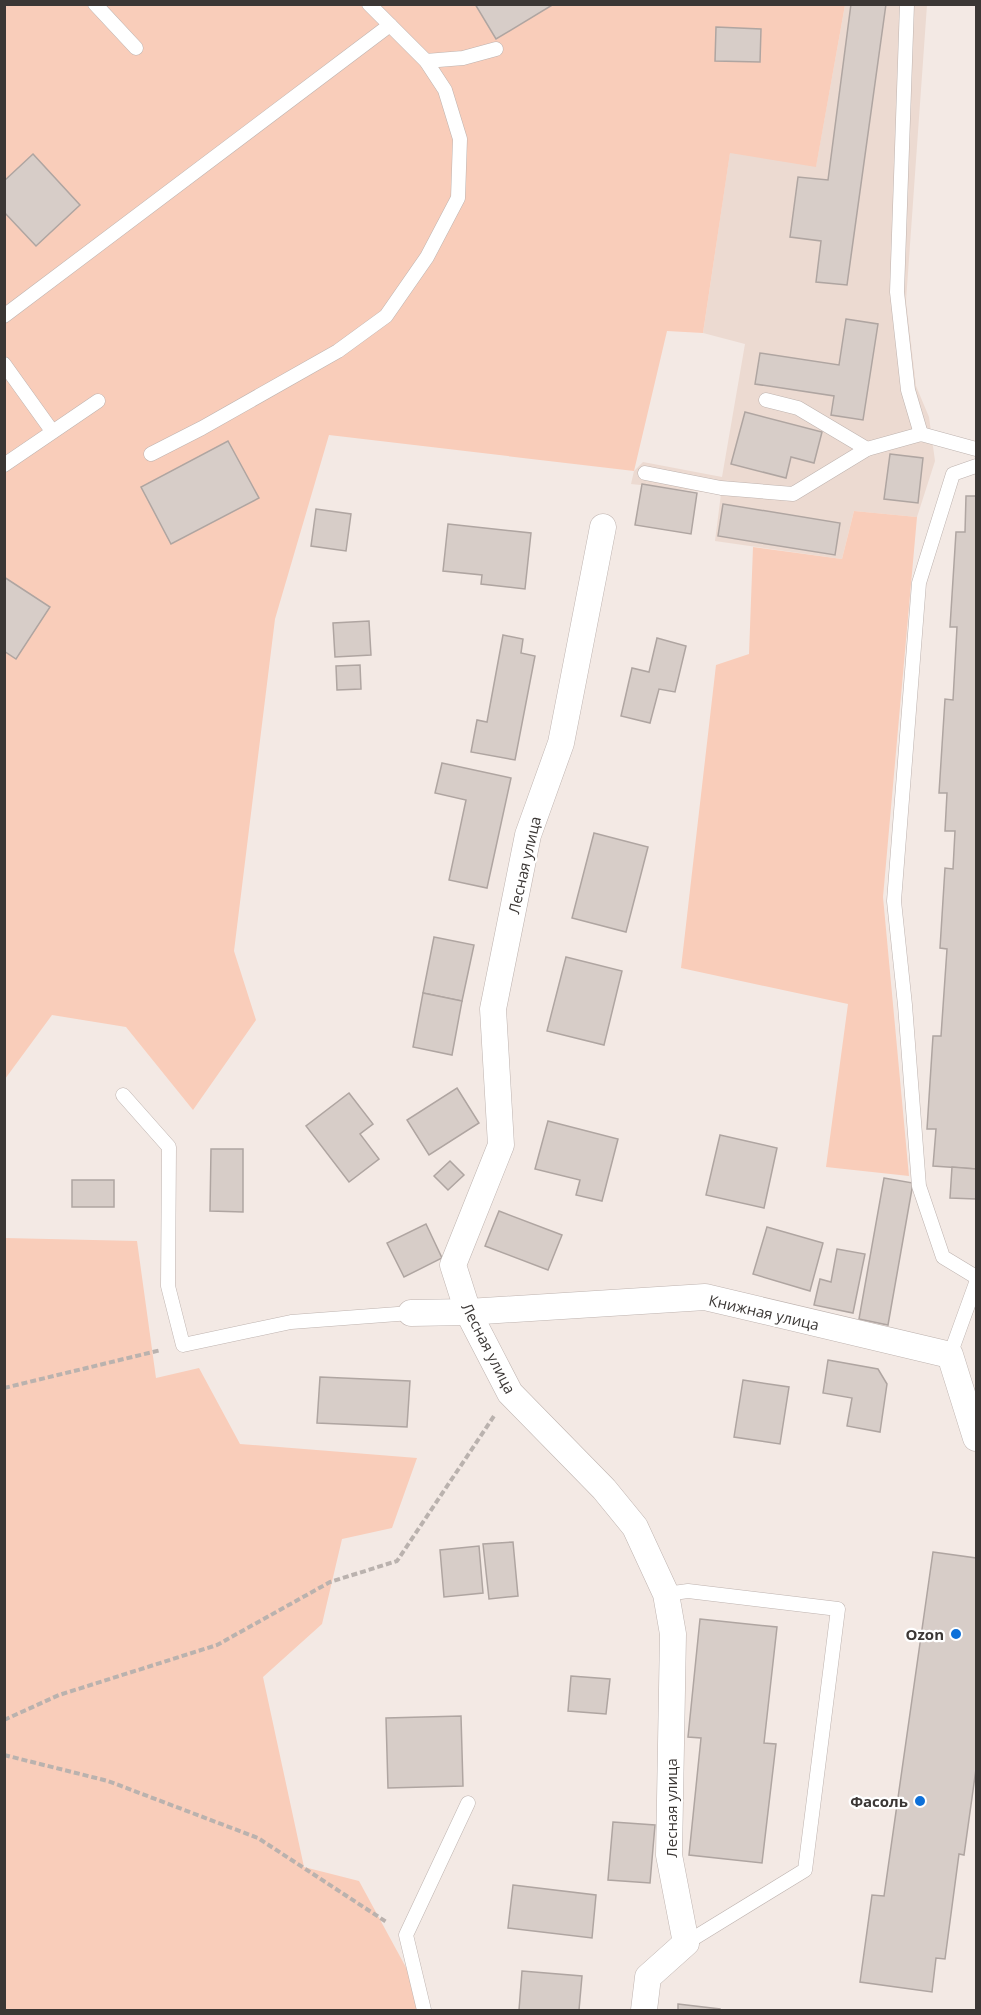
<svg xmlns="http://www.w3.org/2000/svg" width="981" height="2015" font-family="'Open Sans',sans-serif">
  <rect width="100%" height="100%" fill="#f3e9e4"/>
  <path fill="#ecdad1" d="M845,5H927L906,301L916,386L929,417L935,461L917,517L854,511L842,559L715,541L721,494L631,484L634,471L643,462L722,477L745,344L703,333L730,152L816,166Z"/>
  <g fill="#f9cdba">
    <path d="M5,5H845L816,167L730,153L703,333L667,331L634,471L329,435L275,619L234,951L256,1020L193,1110L126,1027L52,1015L5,1079Z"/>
    <path d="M854,511L917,517L883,897L909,1176L826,1167L848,1004L681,968L716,665L749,654L753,547L842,559Z"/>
    <path d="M5,1238L137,1241L156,1378L199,1368L240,1444L417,1458L392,1528L342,1539L322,1624L263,1677L304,1867L359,1881L421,1995L424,2010H5Z"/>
  </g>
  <g fill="#d7cdc8" stroke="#afa5a1" stroke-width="1.5">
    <path d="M475,4H554L496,39Z"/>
    <path d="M851,4H886L847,285L816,282L821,241L790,237L798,177L828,180Z"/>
    <path d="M716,27L761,29L760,62L715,61Z"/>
    <path d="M33,154L80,205L36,246L4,212V181Z"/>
    <path d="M846,319L878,324L863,420L831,415L834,396L755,384L760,353L839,365Z"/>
    <path d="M745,412L822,432L814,463L791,457L786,478L731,464Z"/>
    <path d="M228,441L259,498L171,544L141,487Z"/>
    <path d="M890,454L923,458L918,503L884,499Z"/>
    <path d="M642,484L697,493L691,534L635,525Z"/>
    <path d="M966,496H976V1169L933,1166L936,1129H927L933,1036H941L947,949L940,948L945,868L953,869L955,831H945L947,793H939L945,699L953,700L957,627H950L956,532H965Z"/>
    <path d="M723,504L840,523L835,555L718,536Z"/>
    <path d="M316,509L351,514L346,551L311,546Z"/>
    <path d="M448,524L531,533L525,589L481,584L482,575L443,571Z"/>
    <path d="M4,577L50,607L16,659L4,651Z"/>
    <path d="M369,621L371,655L335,657L333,623Z"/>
    <path d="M503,635L523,639L521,653L535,656L515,760L471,752L477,720L487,722Z"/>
    <path d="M657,638L686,646L675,692L659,689L650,723L621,716L632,668L649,672Z"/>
    <path d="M360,665L361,689L337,690L336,666Z"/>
    <path d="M442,763L511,778L487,888L449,880L466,800L435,793Z"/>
    <path d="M594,833L648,847L626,932L572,918Z"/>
    <path d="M434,937L474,945L462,1001L423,993Z"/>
    <path d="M566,957L622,971L604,1045L547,1031Z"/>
    <path d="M423,993L462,1001L452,1055L413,1047Z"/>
    <path d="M457,1088L479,1123L429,1155L407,1120Z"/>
    <path d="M349,1093L373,1124L360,1134L379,1159L349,1182L306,1126Z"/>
    <path d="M548,1121L618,1139L602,1201L576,1195L580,1180L535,1169Z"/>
    <path d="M720,1135L777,1148L764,1208L706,1195Z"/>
    <path d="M211,1149H243V1212L210,1211Z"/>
    <path d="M450,1161L464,1175L448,1190L434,1176Z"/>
    <path d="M952,1167L976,1169V1199L950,1198Z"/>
    <path d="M884,1178L913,1183L888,1325L859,1319Z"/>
    <rect x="72" y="1180" width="42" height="27"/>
    <path d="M499,1211L562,1235L548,1270L485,1246Z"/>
    <path d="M426,1224L442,1258L404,1277L387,1243Z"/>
    <path d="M767,1227L823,1243L810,1291L753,1274Z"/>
    <path d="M837,1249L865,1254L853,1313L814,1305L820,1279L831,1282Z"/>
    <path d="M828,1360L878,1369L887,1384L880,1432L847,1426L852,1398L823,1393Z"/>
    <path d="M320,1377L410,1381L407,1427L317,1423Z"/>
    <path d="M743,1380L789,1387L780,1444L734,1437Z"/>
    <path d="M513,1542L518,1596L489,1599L483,1544Z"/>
    <path d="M479,1546L483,1593L444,1597L440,1550Z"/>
    <path d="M933,1552L976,1558V1769L964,1855L959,1854L945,1959L936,1958L932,1992L860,1982L872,1895L884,1896Z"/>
    <path d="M700,1619L777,1627L764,1743L776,1744L762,1863L689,1855L701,1738L688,1737Z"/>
    <path d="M571,1676L610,1679L606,1714L568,1711Z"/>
    <path d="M461,1716L463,1786L388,1788L386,1718Z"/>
    <path d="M613,1822L655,1825L650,1883L608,1880Z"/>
    <path d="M513,1885L596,1895L592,1938L508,1928Z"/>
    <path d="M522,1971L582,1976L579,2010H519Z"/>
    <path d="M678,2004L720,2009V2010H678Z"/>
  </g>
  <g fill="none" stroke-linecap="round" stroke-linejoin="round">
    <defs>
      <g id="service">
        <path d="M95,4L136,48"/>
        <path d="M907,4L897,292L908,390L921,434"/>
        <path d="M426,61L463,58L496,49"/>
        <path d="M4,316L390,25"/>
        <path d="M4,364L52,431"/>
        <path d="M766,400L798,408L867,449"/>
        <path d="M151,454L202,428L338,351L386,316L427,257L458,198L460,139L445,90L426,61L369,4"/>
        <path d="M4,465L98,401"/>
        <path d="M976,466L953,474L919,583L894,901L905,1005L919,1186L943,1257L976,1277"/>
        <path d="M645,473L721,488L793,494L867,449L921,434L976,449"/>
        <path d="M123,1095L169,1147L168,1286L183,1345L291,1322L411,1313"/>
        <path d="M950,1355L976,1283"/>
        <path d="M666,1594L688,1591L838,1609L805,1870L686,1943"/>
        <path d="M424,2010L406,1935L468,1803"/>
      </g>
      <g id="minor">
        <path d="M603,527L561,743L528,835L493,1009L501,1145L453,1265L468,1312L510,1393L604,1489L635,1527L666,1594L673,1634L669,1855L686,1943L648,1977L644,2010"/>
        <path d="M411,1313L468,1312L705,1297L950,1355L976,1438"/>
      </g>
    </defs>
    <use href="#service" stroke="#beb3af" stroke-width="15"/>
    <use href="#minor" stroke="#beb3af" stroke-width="27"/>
    <g stroke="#bab2ae" stroke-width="4" stroke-dasharray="6 3" stroke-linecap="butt">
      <path d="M4,1388L161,1350"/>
      <path d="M4,1720L59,1695L217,1645L330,1582L397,1561L494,1416"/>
      <path d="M4,1755L108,1781L258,1838L388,1923"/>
    </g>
    <use href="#service" stroke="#fff" stroke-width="14"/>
    <use href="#minor" stroke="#fff" stroke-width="26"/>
  </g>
  <g fill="#0d70d9" stroke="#fff" stroke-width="2">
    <circle cx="956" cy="1634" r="6"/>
    <circle cx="920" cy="1801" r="6"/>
  </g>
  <g text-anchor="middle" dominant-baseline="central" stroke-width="4.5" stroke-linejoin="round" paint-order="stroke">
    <g font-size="15" fill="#3b3735" stroke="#fff">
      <text transform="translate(524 865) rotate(-77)">Лесная улица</text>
      <text transform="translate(764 1312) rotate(13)">Книжная улица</text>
      <text transform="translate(489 1348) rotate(63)">Лесная улица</text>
      <text transform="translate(671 1808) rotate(-90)">Лесная улица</text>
    </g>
    <g font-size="15" font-weight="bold" fill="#3b3735" stroke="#fff" text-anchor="end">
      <text x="944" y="1634">Ozon</text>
      <text x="908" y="1801">Фасоль</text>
    </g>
  </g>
  <rect width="981" height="2015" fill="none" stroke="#3b3735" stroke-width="12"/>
</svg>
